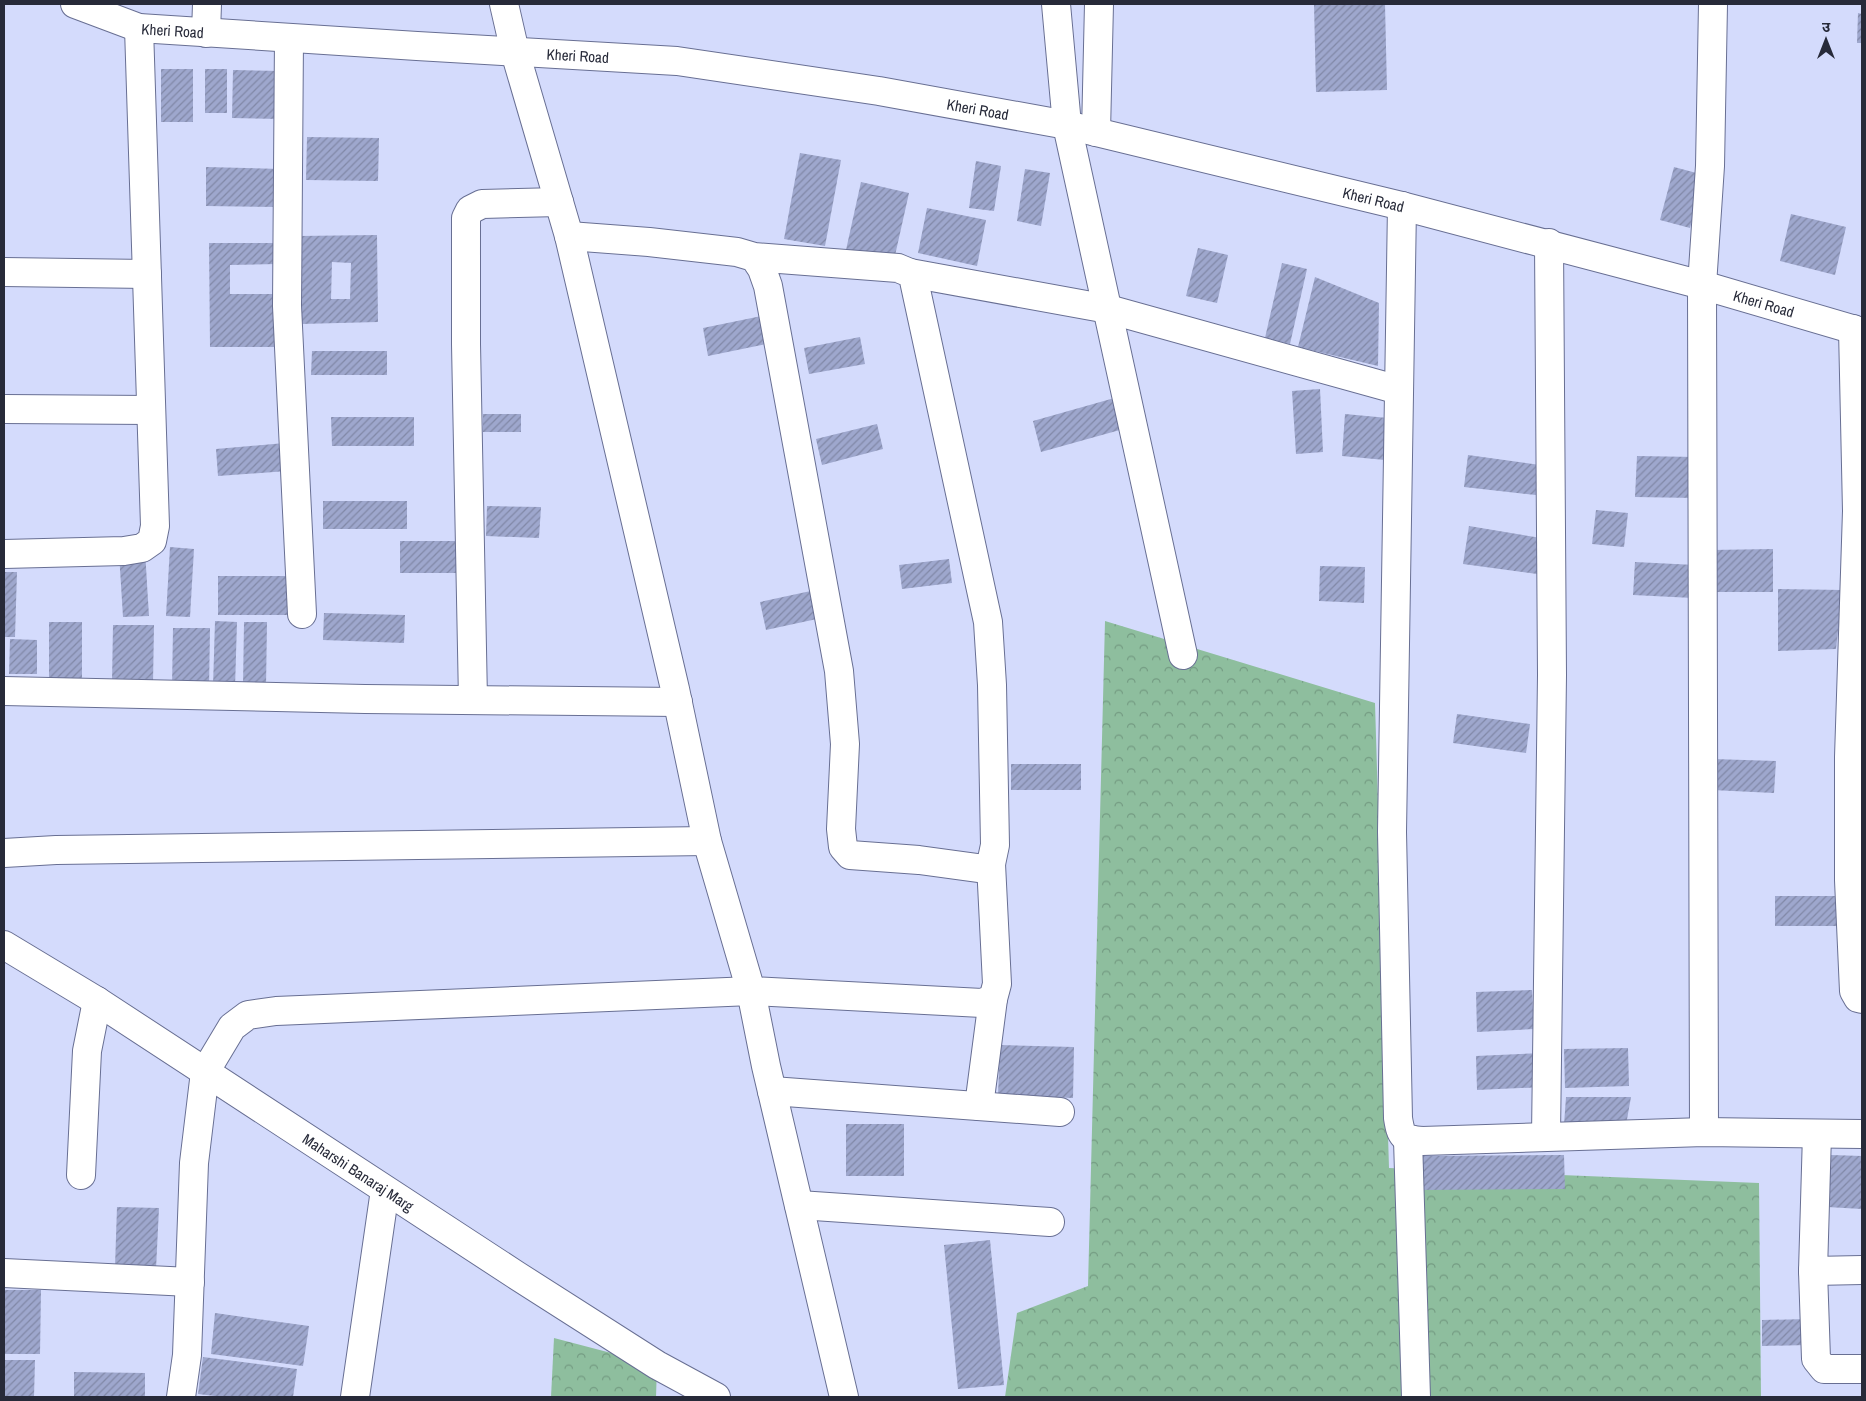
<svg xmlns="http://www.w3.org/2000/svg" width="1866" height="1401" font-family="'Archivo Narrow','Noto Sans Devanagari',sans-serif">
  <defs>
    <pattern id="park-crowns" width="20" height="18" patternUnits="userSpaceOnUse" patternTransform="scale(1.25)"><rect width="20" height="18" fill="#8ebe9e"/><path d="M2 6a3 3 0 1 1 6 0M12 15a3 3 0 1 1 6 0" fill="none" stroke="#749b82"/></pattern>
    <pattern id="building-hatch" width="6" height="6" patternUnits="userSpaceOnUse" patternTransform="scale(1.25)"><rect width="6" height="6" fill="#9ea7cd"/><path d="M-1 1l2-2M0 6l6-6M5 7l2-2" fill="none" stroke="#8188a7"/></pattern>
  </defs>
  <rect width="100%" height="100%" fill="#d4dbfc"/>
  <g fill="url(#park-crowns)">
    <path d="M1105,621L1375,703L1389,1168L1759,1183L1761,1397H1005L1017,1313L1088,1286Z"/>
    <path d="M554,1338L657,1365L656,1397H551Z"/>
  </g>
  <g fill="url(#building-hatch)" fill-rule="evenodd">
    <path d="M1314,4H1385L1387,90L1316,92Z"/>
    <path d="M1858,13L1862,14V43H1857Z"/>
    <rect x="161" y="69" width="32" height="53"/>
    <rect x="205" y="69" width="22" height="44"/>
    <path d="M233,70L282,71L281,119L232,118Z"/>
    <path d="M307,137L379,138L378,181L306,180Z"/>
    <path d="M800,153L841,160L825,246L784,239Z"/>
    <path d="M976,161L1001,166L994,211L969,208Z"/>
    <path d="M206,167L281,169L280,207L206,206Z"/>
    <path d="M1674,167L1704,175L1690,228L1660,220Z"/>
    <path d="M1025,169L1050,173L1041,226L1017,221Z"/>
    <path d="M861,182L909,193L894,260L846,250Z"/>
    <path d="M927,208L986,220L977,266L918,253Z"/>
    <path d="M1791,214L1846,227L1835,275L1780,261Z"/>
    <path d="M377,235L378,322L301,324L299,236ZM332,262L351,263L350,299H331Z"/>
    <path d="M209,243H277V264L230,265V294H279V347H210Z"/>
    <path d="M1198,248L1228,255L1217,303L1186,296Z"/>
    <path d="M1282,263L1307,269L1290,344L1265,338Z"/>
    <path d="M1315,277L1379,303L1378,366L1298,347Z"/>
    <path d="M766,315L771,343L708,356L703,328Z"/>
    <path d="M860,337L865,364L809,374L804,348Z"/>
    <path d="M312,351H387V375H311Z"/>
    <path d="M1320,389L1323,452L1296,454L1292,391Z"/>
    <path d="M1118,397L1127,428L1041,452L1033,421Z"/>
    <rect x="483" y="414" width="38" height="18"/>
    <path d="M1345,414L1388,418L1385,460L1342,456Z"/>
    <path d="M331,417H414V446H332Z"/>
    <path d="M877,424L883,449L822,465L816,439Z"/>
    <path d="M285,443L287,471L218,476L216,449Z"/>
    <path d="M1468,455L1547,466L1545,496L1464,487Z"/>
    <path d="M1637,456L1696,457L1695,498L1635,497Z"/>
    <rect x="323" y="501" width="84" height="28"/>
    <path d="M487,506L541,507L539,538L486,536Z"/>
    <path d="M1596,510L1628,513L1624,547L1592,544Z"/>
    <path d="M1469,526L1547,539L1545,575L1463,564Z"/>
    <rect x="400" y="541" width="70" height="32"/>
    <path d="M170,547L194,549L190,617L166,616Z"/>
    <path d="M1773,549V592H1712L1711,550Z"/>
    <path d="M145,551L149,616L123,617L119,553Z"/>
    <path d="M949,559L952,583L902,589L899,565Z"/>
    <path d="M1635,562L1695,565L1693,598L1633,595Z"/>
    <path d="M1320,566L1365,567L1364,603L1319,601Z"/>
    <path d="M4,572H17L15,637H4Z"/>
    <rect x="218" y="576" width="73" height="39"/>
    <path d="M820,589L826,617L766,630L760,602Z"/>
    <path d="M1778,589L1843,590L1836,649L1778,651Z"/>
    <path d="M324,613L405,615L404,643L323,640Z"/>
    <path d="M215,621L237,622L235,688L213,687Z"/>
    <rect x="49" y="622" width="33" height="64"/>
    <path d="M244,622H267L266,687H243Z"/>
    <path d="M113,625H154L153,683H112Z"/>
    <path d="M173,628H210L209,689L172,688Z"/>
    <path d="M10,639L37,640V674H9Z"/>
    <path d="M1457,714L1530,724L1526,753L1453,743Z"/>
    <path d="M1713,759L1776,761L1774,793L1712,790Z"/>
    <rect x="1011" y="764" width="70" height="26"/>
    <rect x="1775" y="896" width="67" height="30"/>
    <path d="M1532,990L1534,1029L1477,1032L1476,992Z"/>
    <path d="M1000,1045L1074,1047L1073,1098L998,1095Z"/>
    <path d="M1628,1048L1629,1086L1565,1088L1564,1049Z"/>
    <path d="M1543,1053L1544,1087L1477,1090L1476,1056Z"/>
    <path d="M1566,1097H1631L1626,1125H1564Z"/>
    <rect x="846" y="1124" width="58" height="52"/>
    <path d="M1564,1155L1565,1189L1416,1190L1415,1156Z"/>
    <path d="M1831,1155L1862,1156V1209L1827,1207Z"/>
    <path d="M117,1207L159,1208L156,1269L115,1267Z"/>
    <path d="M990,1240L1004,1385L958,1389L944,1245Z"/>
    <path d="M4,1290H41L40,1354H4Z"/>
    <path d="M215,1313L309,1326L303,1366L211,1354Z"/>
    <path d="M1808,1319V1345L1762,1346V1320Z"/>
    <path d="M203,1357L297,1369L293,1397H223L198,1394Z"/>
    <path d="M4,1360H35L34,1397H4Z"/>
    <path d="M74,1372L145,1373V1397H74Z"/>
  </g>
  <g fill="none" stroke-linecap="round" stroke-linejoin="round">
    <defs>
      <g id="minor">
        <path id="s1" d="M75,4L139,28L417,46L677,61L879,91L1067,125L1402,206L1702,285L1862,332"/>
        <path d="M504,4L515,52L569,236L675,689L707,841L751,991L766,1066L844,1397"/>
        <path d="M1056,4L1067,125L1183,655"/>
        <path d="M206,33L207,4"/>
        <path d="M289,38L287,306L302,614"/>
        <path d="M1096,132L1099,4"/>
        <path d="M1402,206L1392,832L1398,1118C1401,1137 1403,1139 1422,1141L1704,1132L1862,1134"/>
        <path d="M569,236L649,242L737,252L754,257L762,269L768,286L839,671L845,744L841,829L843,847L850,855L919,860L985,869L991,864L995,845L992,685L988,622L913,276L910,273L898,268L754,257"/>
        <path d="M4,272L147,274"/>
        <path d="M910,273L1108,309L1399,390"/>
        <path d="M1853,329L1857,511L1849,757V880L1854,991L1858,998L1862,999"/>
        <path d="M4,409L151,410"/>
        <path d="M4,554L124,551L142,548L152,541L155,526L139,28"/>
        <path d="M4,691L365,699L678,702"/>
        <path d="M473,700L466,344V218L470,210L482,204L559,202"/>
        <path d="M4,853L56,850L707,841"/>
        <path id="s2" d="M4,945L97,1001L516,1275L657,1365L716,1397"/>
        <path d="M772,1091L1060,1112"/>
        <path d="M979,1106L993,999"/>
        <path d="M1704,1132L1702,285L1710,166L1713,4"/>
        <path d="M1817,1134L1813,1271L1816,1359L1824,1369H1862"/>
        <path d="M1546,1136L1552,675L1549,243"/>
        <path d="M1408,1140L1416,1397"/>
        <path d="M81,1175L87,1051L97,1001"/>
        <path d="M799,1205L1050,1222"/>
        <path d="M1813,1271L1862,1270"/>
        <path d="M4,1273L190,1282"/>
        <path d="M181,1397L187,1355L194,1163L205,1072L232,1027L248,1015L276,1011L751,991L982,1003L993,999L997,984L991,864"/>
        <path d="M355,1397L385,1190"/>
      </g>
    </defs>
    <use href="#minor" stroke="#686f93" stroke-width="30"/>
    <use href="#minor" stroke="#fff" stroke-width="28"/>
  </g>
  <g text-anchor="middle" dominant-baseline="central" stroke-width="4" stroke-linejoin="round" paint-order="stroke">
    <g font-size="15" fill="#272a39" stroke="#d4dbfc">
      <text stroke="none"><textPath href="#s1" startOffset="102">Kheri Road</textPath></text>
      <text stroke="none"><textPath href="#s1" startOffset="508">Kheri Road</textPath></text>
      <text stroke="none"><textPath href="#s1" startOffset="912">Kheri Road</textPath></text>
      <text stroke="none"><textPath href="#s1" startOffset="1318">Kheri Road</textPath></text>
      <text stroke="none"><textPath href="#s1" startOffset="1722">Kheri Road</textPath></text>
      <text stroke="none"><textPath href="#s2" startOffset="421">Maharshi Banaraj Marg</textPath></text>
    </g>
  </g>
  <rect width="1866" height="1401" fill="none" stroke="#272a39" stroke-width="10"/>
  <g transform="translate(1826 40)" stroke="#d4dbfc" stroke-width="4" paint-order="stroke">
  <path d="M0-4L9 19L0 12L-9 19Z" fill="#272a39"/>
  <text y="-8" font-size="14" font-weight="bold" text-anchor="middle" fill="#272a39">उ</text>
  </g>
</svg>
